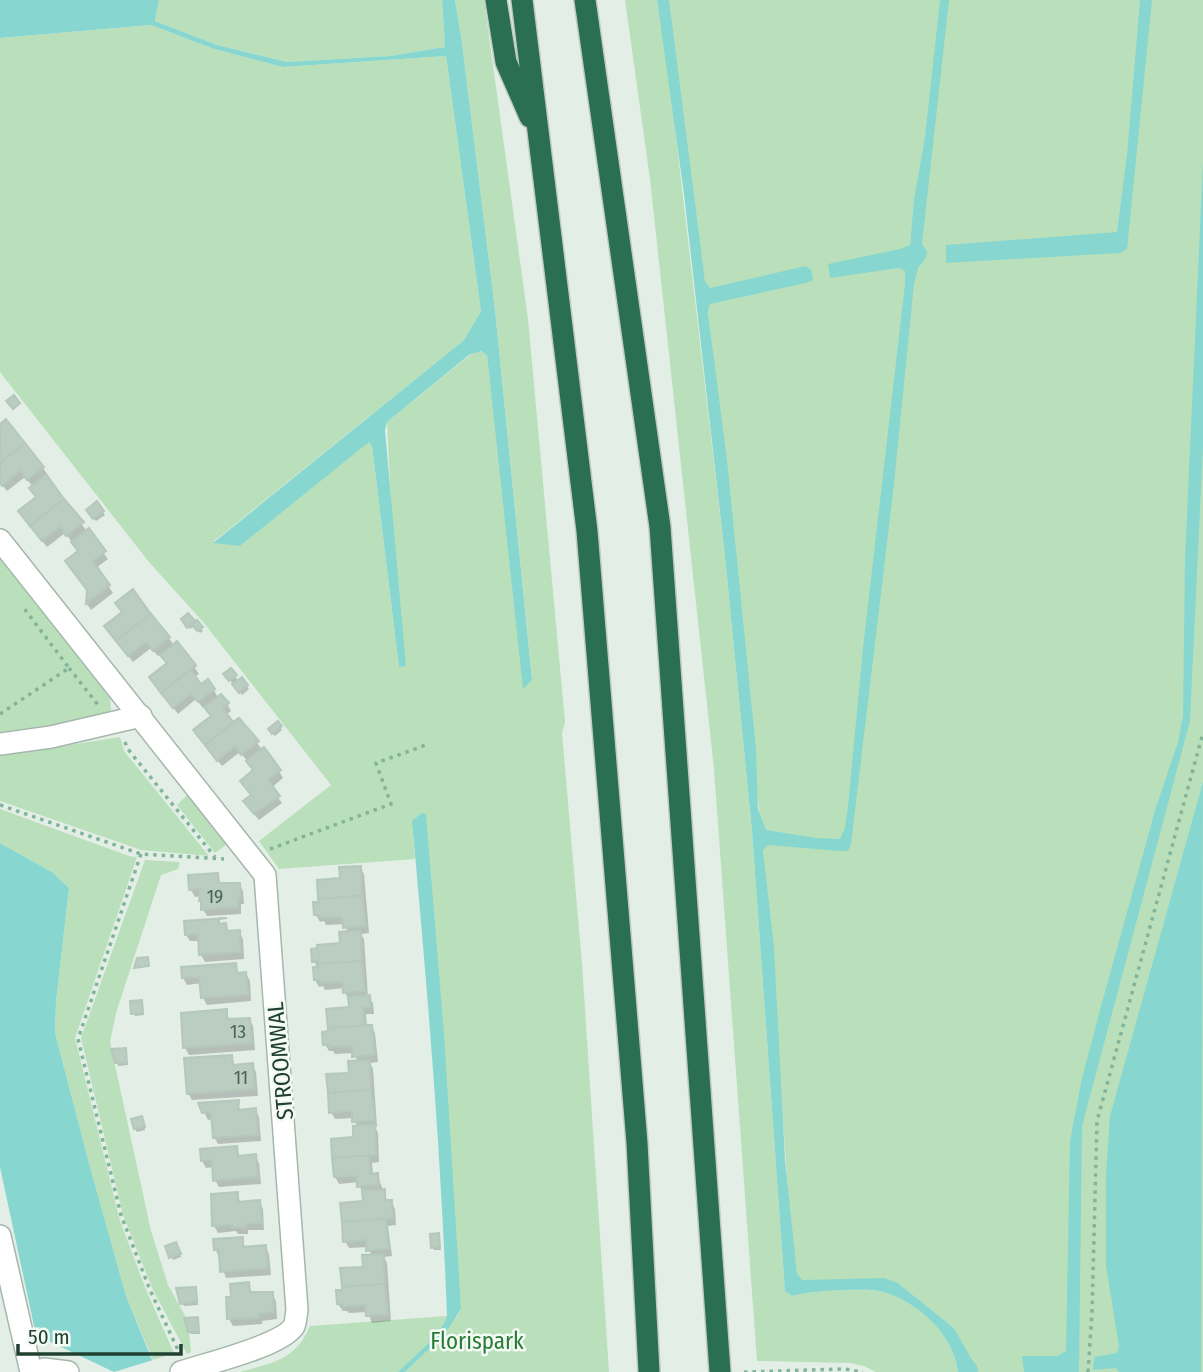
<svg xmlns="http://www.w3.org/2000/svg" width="1203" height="1372" font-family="'Fira Sans Condensed',sans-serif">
  <rect width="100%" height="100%" fill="#e3eee6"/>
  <g fill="#bae0bb">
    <path d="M159,0H442L445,47L390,56L287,62L217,45L155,21Z"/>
    <path d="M455,0H484L528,319L565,722L562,733L582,964L609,1372H405L457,1317L461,1308L455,1225L412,821L415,859L279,869L259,841L331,785L204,623L149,562L0,372V38L151,25L214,49L283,67L446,56L481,311L464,340L213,542L240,546L369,441L372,446L399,667L387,422L470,355L480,351L487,354L497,441L532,679L495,310L462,43Z"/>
    <path d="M625,0H657L671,94L725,557L752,831L785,1291L792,1296C807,1291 863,1288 879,1291C915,1299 954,1334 958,1372H876L864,1366L850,1363L757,1361L714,769L650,179Z"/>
    <path d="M664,0H1203V1372H967L954,1328L898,1283L803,1280L797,1275L791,1230L763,849L705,281Z"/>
    <path d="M0,555L110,698L111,710L104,718L0,732Z"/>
    <path d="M120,737L124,751L209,856L141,850L0,801V756Z"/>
    <path d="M188,794L227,844L215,853L177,805Z"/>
    <path d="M0,809L129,856L137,857L75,1038L120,1221L147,1292L174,1353L153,1360L126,1296L90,1167L55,1033L56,1002L69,888L52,872L0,843Z"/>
    <path d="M145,860L180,862L178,869L161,875L116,1013L110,1042L151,1231L168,1285L188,1321L191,1352L187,1354L153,1290L123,1215L81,1038Z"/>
    <path d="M447,1316C440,1335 413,1358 398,1372H240C273,1362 295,1361 310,1326Z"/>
  </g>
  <g fill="#87d7d0">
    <path d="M0,0H159L155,21L217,45L287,62L390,56L445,47L442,0H455L462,43L495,310L532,680L523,689L487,355L481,351L469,355L387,422L385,430L406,666L399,667L372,446L369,442L240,546L213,543L464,340L481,311L446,56L283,67L214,49L151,25L0,38Z"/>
    <path d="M657,0H669L705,281L710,288L806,266L811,270L813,280L806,283L714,303L709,305L708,313L727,460L756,749L758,809L766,830L816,838L840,839L845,828L848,806L863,648L905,284V271L899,268L830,278L828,264L900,249L910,245L914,200L925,137L940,0H949L922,244L927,251L926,258L918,268L914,284L893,493L851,844L848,851H840L768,845L763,850L774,948L785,1159L797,1274L803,1280L884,1278L898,1283L954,1328L972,1360L977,1366L978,1372H958C954,1334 915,1299 879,1291C863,1288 807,1291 792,1296L785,1291L752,831L725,557L684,194Z"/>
    <path d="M1140,0H1152L1127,249L1120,253L946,263V245L1117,232L1127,154Z"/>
    <path d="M1203,162V448L1190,721L1082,1126L1079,1372H1024L1022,1356H1058L1066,1351L1070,1141L1082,1078L1100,1010L1156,807L1178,742L1183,716L1185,558Z"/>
    <path d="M1203,782L1201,1372H1119L1116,1368L1093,1370L1094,1357L1117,1353L1119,1346L1106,1266V1174L1110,1116Z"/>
    <path d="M422,813L426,814L444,1034L461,1308C450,1332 424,1353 405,1372H398C412,1358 441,1335 447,1316C441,1150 427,986 412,821Z"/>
    <path d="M0,843L52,872L69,888L56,1002L55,1033L90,1167L126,1296L157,1372H114L36,1335L0,1167Z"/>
  </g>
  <path fill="#e3eee6" d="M156,1359L161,1372H114L153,1360Z"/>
  <g fill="#0003">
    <path d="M0,426L43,468L47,474L45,476L108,559L96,568L113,593L91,610L87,604L89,592L80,552L65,533L47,547L24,518L37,498L33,487L25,477L7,491L0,482Z"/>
    <path d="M96,504L105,515L96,521L88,510Z"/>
    <path d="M188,615L195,624L197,623L203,631L200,633L194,626L190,629L183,619Z"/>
    <path d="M110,633L169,638L174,646L177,643L199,674L194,677L201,686L214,690L218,698L227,704L231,711L226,715L233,724L239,720L279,771L283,778L271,788L282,803L259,820L249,808L255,771L240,752L222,766L199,737L212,717L205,706L203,708L196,699L178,714L155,684L168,664L161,654L158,656L151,648L133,662Z"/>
    <path d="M225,674L235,676L238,681L241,679L249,689L242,695Z"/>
    <path d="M278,724L282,730L275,736L270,730Z"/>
    <path d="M360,867L364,874L369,933L361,934L364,939L368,997L373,1003L374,1014H366L367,1027L371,1026L375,1033L378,1062L370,1063L373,1069L377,1127H375L378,1133L379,1162L372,1163L373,1175H377L388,1202H391L395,1209L396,1225L388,1226L392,1256L384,1257L387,1263L391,1321L372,1323L368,1312L349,1313L347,1311H343L338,1304L344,1292L372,1256L368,1247L349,1248L345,1241L342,1205L365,1203L359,1182L339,1184L335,1177L355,1138L357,1127L354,1118L335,1119L331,1112L358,1062L354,1053L335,1054L333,1051H329L325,1044L330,1032L351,1009L344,988L325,990L323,986L319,987L315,980L318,969L314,961L341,945L348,933L345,924L326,925L324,921L320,922L316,915L321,903L342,880Z"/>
    <path d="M217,875L221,884H239L243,891L244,904H241V914L207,916L203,909L201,896L195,897L191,890Z"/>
    <path d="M218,920L221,925H225L230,932H239L243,939L244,959L205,962L201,955L200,941H190L186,935Z"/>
    <path d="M235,965L239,974H246L250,981L251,1001L207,1005L203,998L202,983L187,985L183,978Z"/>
    <path d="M141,1001L144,1015L135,1016L133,1013Z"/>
    <path d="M226,1011L230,1021L249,1019L253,1026L255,1050L189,1055L185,1048L183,1014Z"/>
    <path d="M125,1050L128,1065L118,1066L117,1063Z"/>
    <path d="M231,1057L235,1066L252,1065L256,1072L258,1096L192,1100L188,1093Z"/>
    <path d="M237,1102L241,1111L255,1110L259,1117L261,1141L218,1144L214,1137L213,1119L208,1120L204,1112Z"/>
    <path d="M143,1120L145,1130L137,1132L135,1129Z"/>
    <path d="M236,1148L240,1157L255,1156L259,1163L261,1184L219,1187L215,1180L214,1167L206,1168L202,1161Z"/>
    <path d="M237,1194L241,1203L259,1202L263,1209L264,1230H248V1234H238L236,1231L218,1233L214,1226Z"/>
    <path d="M438,1235L441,1250H434L433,1248Z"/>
    <path d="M242,1239L246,1249L265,1247L269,1254L271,1275L226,1278L216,1250Z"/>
    <path d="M167,1247H177L181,1257L173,1260Z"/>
    <path d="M248,1284L252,1294H272L276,1301L277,1319L262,1321V1324L233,1326L229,1319L232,1298Z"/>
    <path d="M196,1288L198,1305L184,1306L182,1303Z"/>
    <path d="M197,1319L200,1334H191L189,1331Z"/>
  </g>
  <g fill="#bbccc1" stroke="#b4c8bb" stroke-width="2">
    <path d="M14,395L20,403L13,409L6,401Z"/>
    <path d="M6,419L25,443L0,463V424Z"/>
    <path d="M25,443L44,467L27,480L20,471L2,486L0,483V463Z"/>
    <path d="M46,474L64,499L30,526L18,511L36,497L29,488Z"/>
    <path d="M64,499L84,522L66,536L60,527L42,541L30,526Z"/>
    <path d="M97,501L104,511L93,519L86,510Z"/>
    <path d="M89,528L106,551L93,561L110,585L86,604L87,590L65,561L78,551L71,542Z"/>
    <path d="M133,589L151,614L116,641L104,626L122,612L115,603Z"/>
    <path d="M188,613L195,621L187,628L181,619Z"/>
    <path d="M151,614L170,637L153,651L146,642L128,656L116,641Z"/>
    <path d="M197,620L203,627L197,631L192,625Z"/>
    <path d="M177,641L196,665L161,693L149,677L167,663L160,655Z"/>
    <path d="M196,666L191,670L201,684L208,679L215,689L198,702L191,694L173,708L161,693Z"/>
    <path d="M231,668L237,675L229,681L223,674Z"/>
    <path d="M242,677L248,685L239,693L232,684Z"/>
    <path d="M221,694L229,703L223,708L233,722L239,718L205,745L193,730L211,716L204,707Z"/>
    <path d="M239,718L259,741L241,755L235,746L217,761L205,745Z"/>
    <path d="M278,721L282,726L272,734L268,729Z"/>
    <path d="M264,747L281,770L268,780L280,796L254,814L243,801L251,795L240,781L253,770L246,761Z"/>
    <path d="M361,866L362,896L318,899L317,880L340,878L339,867Z"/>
    <path d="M218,873L219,883H240L241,897L238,898V907L201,910V901H199L200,889L189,890L188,875Z"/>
    <path d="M362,896L366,926L343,928L342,917L320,918V915H314L313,902H319L318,899Z"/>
    <path d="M227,918L219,919V924L226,923L227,931L240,930L241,952L199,955L198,934L185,935L184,921Z"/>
    <path d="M361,930L362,961L318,964V961L312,962L311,949L317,948V945L340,943L339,932Z"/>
    <path d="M148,957L149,966L134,968L137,958Z"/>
    <path d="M362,961L365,991L343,993L342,982L320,983V980H314L313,967H319L318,964Z"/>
    <path d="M236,963L237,973L246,972L248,995L201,998L199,977L182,978L181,967Z"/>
    <path d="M370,995L371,1007L363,1008L365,1025H372L328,1028L326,1009L349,1007L348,996Z"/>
    <path d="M142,1000L143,1013L131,1014L130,1001Z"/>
    <path d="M227,1009V1019L250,1018L252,1043L183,1048L181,1013Z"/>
    <path d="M372,1025L375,1055L352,1057V1046L329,1047V1044L323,1045L322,1032L328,1031V1028Z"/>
    <path d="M126,1048L127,1063H115L111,1049Z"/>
    <path d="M232,1055L233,1065L253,1063L255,1089L187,1094L184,1058Z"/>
    <path d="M370,1060L371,1090L328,1093L326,1074L349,1073L348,1061Z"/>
    <path d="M371,1090L375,1121L352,1122V1111L329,1113L328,1093Z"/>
    <path d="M239,1100L238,1110L256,1108L258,1135L213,1138L211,1112L202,1113L198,1103Z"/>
    <path d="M142,1116L145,1127L134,1129L131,1119Z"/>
    <path d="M375,1124L376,1155L332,1158L331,1139L353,1137V1126Z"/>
    <path d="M237,1146L238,1156L256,1154L258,1177L213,1181L212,1160L201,1161L200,1149Z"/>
    <path d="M376,1155L369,1156L371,1174L378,1173L379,1185L357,1187L356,1176L334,1177L332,1158Z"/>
    <path d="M385,1189V1200H392L393,1218L342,1222L340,1203L363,1201L362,1190Z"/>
    <path d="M238,1192V1202L260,1200L262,1223L245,1224L246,1227L232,1228V1225L212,1226L211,1194Z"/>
    <path d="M386,1219L389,1249L366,1251V1240L343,1242L342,1222Z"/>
    <path d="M439,1233L440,1247L431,1248L430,1234Z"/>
    <path d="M243,1237V1247L266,1245L268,1268L220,1272L219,1250H214L213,1239Z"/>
    <path d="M176,1242L181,1254L169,1258L165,1246Z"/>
    <path d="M384,1254L385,1284L342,1287L340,1268L363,1267L362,1255Z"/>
    <path d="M249,1282L250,1292H273L274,1312L259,1314V1318L227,1319L226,1297H231L230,1284Z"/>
    <path d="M385,1284L388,1315L366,1316L365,1305L343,1307V1304H337L336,1290H342V1287Z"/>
    <path d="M196,1287L197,1302L180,1304L176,1288Z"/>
    <path d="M198,1317L199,1332H188L184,1318Z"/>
  </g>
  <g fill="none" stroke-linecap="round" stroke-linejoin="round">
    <defs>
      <g id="minor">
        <path d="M0,540L265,875L297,1310C296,1315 296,1322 294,1326C282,1346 205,1364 181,1372"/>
        <path d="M0,744L51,737L141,716"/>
        <path d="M0,1236L31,1372"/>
        <path d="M36,1372L44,1369L68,1372"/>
      </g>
      <g id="highway">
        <path d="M496,0L506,62L530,117"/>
        <path d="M522,0L587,531L637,1143L649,1372"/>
        <path d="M585,0L660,527L720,1372"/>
      </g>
    </defs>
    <use href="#minor" stroke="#a5b7ac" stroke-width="24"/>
    <use href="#highway" stroke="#c1cac5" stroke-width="24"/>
    <g stroke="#81b498" stroke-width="3.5" stroke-dasharray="3.5 5" stroke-linecap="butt">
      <path d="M69,668L98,705"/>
      <path d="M0,714L69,668L23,607"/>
      <path d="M125,742L127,748L215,857"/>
      <path d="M0,805L141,854L224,859"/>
      <path d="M270,849L391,804L376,763L426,745"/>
      <path d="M141,854L78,1039L121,1215L150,1290L178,1350"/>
      <path d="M744,1372L844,1369L863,1372"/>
      <path d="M1088,1372L1092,1312L1097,1121L1203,733"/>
    </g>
    <use href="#minor" stroke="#fff" stroke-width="21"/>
    <use href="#highway" stroke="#2a6f51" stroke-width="21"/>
  </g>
  <g text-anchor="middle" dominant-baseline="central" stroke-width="5" stroke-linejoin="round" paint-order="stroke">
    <g font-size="19" fill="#486454">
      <text x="215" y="896">19</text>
      <text x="238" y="1031">13</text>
      <text x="241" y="1077">11</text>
    </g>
    <g font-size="23" fill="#214130" stroke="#f4faf5">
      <text transform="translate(280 1061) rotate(-95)">STROOMWAL</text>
    </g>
    <g font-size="23" fill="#287b34" stroke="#f4faf5">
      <text x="477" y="1341">Florispark</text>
    </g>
  </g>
  <path d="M18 1344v10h163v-10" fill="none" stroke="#214130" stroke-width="3.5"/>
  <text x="28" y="1344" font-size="21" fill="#214130" stroke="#f4faf5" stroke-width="5" paint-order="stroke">50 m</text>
</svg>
